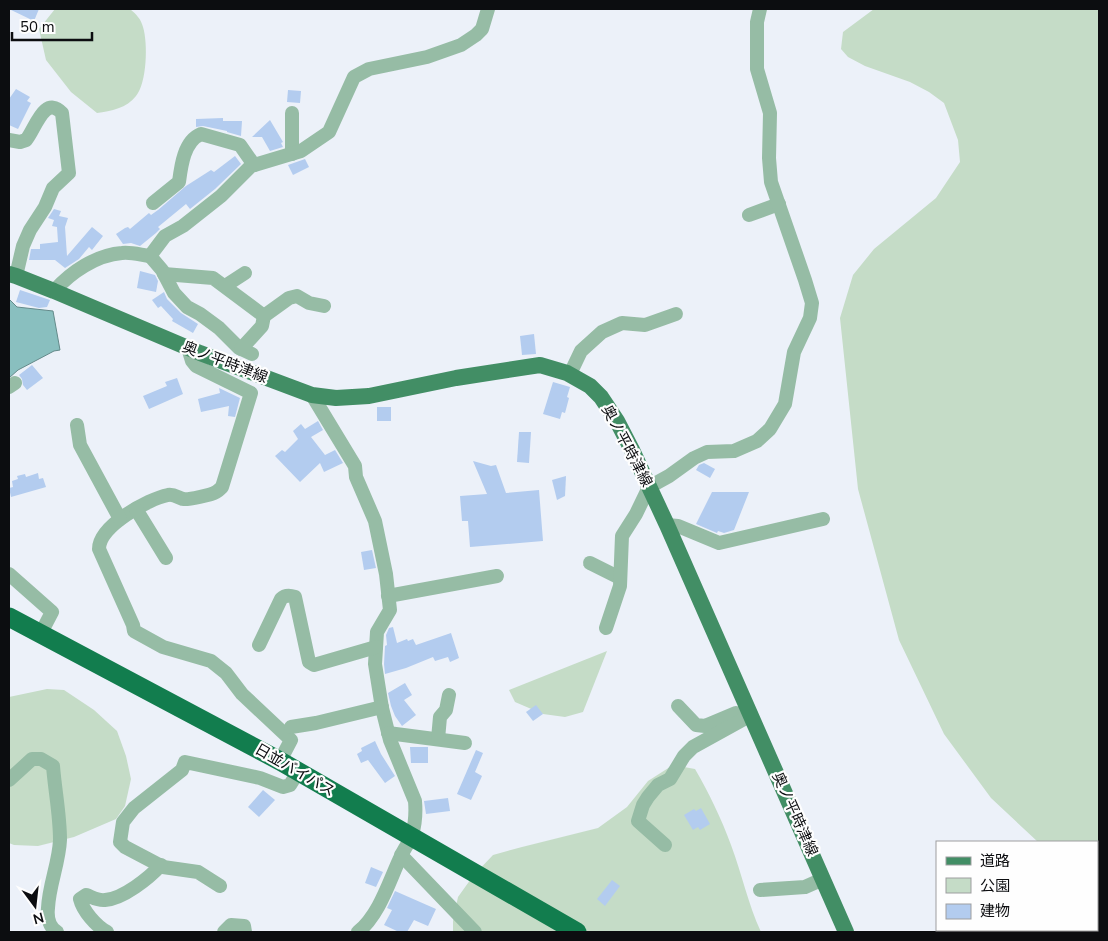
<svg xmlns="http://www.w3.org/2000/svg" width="1108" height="941" font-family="'Nunito Sans','Noto Sans JP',sans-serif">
  <rect width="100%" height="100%" fill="#ecf1f9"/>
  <g fill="#c5dcc7">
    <path d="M55,9H130C136,14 141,19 143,27C148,43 147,83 136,96C127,108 111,111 97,113L71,92L46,60L39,29Z"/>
    <path d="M874,9H1099V899L1097,897V842H1038L991,798L944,734L899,640L858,489L840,318L853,275L874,249L936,198L960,162L958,140L944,103L929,92L910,82L865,66L848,57L841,49L843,32Z"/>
    <path d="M607,651L583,712L565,717L543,714L515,702L509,690Z"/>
    <path d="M47,689L64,690L94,710L117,731L126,756L131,779L125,806L116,819L74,837L38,846L14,845L9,843V697Z"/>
    <path d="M673,765L695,769C709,793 721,818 731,845C742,874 748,904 761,932H453V921L458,897L473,876L493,855L522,847L598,828L627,807L648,781Z"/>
  </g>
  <path fill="#89bfbf" stroke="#648a8a" d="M9,299L17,307L53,311L60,350L54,351L18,370L9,378Z"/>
  <g fill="#b3ccef">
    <path d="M9,9H39L34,21Z"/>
    <path d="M16,89L30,97L27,101L31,103L18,129L9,125V99Z"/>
    <path d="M288,90L301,91L300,103L287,102Z"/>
    <path d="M223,118V121H242L241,136L227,132V131L203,126L196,127V119Z"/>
    <path d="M270,120L283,142L281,143L283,147L270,151L262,137H252Z"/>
    <path d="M235,156L241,164L215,189L190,209L186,204L158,227L160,229L156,233L140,246L131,243L123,244L116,234L125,228L128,227L130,229L149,213L151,215L158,210L186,186L211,170L214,172Z"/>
    <path d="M305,159L309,167L293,175L288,165Z"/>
    <path d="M54,209L61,211L59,216L68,218L65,227L67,256L92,227L103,236L92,250L89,247L79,259L65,268L55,260H29L31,249H40V244L58,242L57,227L52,226L54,220L48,218Z"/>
    <path d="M140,271L155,275L158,281L156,292L137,288Z"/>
    <path d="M20,290L50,300L47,307L39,308L16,302Z"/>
    <path d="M164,292L167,299L181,313L198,324L193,333L172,321L173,319L161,306L158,308L152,300Z"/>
    <path d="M534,334L536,354L522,355L520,336Z"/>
    <path d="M32,365L43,378L27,390L23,385L22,379L19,375Z"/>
    <path d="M177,378L183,394L149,409L143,396L167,386L165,382Z"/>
    <path d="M553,382L570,387L567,397L569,398L565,413L562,412L560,419L543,414Z"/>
    <path d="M219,388L240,398L235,417L228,416L229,406L201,412L198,399L220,393Z"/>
    <rect x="377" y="407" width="14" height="14"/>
    <path d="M318,421L323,430L311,437L325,455L335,450L343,463L324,472L320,463L300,482L275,456L282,450L285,452L298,439L293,431L301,424L305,429Z"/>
    <path d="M519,432H531L529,463L517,462Z"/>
    <path d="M473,461L491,466L496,465L506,493L539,490L543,541L470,547L468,521H462L460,496L487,494Z"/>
    <path d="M704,463L715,469L710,478L696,470L699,465Z"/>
    <path d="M38,473L39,479L43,478L46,487L11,497L9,488L13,487L12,481L18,479L17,476L25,474L26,477Z"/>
    <path d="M566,476L565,496L557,500L552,480Z"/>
    <path d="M712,492H749L734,530L724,533L718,531L717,533L696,524Z"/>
    <path d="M372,550L376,568L364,570L361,552Z"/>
    <path d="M393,627L397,643L407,639L408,641L413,639L416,645L451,633L459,658L450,662L448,657L435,661L433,657L406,668L385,674L384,664L385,646L387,645L386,635L389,628Z"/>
    <path d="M405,683L412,695L404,700L416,715L402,726L395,716L391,706L388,693Z"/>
    <path d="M536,705L543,714L533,721L526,712Z"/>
    <path d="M375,741L381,754L395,776L385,783L368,760L361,763L357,754L362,751L361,748Z"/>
    <path d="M410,747H428V763H411Z"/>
    <path d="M476,750L483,753L475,772L482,776L471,800L457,794Z"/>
    <path d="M263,790L275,800L259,817L248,807Z"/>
    <path d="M448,798L450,811L426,814L424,801Z"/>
    <path d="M701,808L710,824L700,830L698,827L693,830L684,815L694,809L696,811Z"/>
    <path d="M371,867L383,872L376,887L365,883Z"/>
    <path d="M612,880L620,886L605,906L597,899Z"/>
    <path d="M395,891L436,909L428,926L414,920L407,932H399L384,925L392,910L387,908Z"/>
  </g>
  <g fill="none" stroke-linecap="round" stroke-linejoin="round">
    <g stroke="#96bca5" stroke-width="14">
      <path d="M292,113V154"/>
      <path d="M9,140L20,142L26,140C35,130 44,94 62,113L69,173L53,188L45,207L30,230L23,246L16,276"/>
      <path d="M153,203L179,182C181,166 184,141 201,134L240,145L254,165"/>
      <path d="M749,215L779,204"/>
      <path d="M150,256L162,270L174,293L187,307L200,314L219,328L239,348L252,354"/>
      <path d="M164,274L213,278L264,316"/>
      <path d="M225,286L245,273"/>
      <path d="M54,291C71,272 96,255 122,253C132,252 141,255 150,256L165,236L183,226L221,196L251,166L301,151L329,132L354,77L369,69L427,57L461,45L476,35L482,29L488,9"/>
      <path d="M188,348L192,361L196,366L251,393L222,487C221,488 218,491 216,492C211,495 188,500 183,499C177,497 174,494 168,495C148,499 99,526 99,549L133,625L134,631L163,647L211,661L226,673L242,694L291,740L280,761"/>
      <path d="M241,349L262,326L264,316L289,298L297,296L309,303L324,306"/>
      <path d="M570,374L581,351L602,332L622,323L645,325L676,314"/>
      <path d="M9,387L15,383"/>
      <path d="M312,395L355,466L356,477L375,521L386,574L390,610L377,632L375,664L382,708L390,740L415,801C416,813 415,825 412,835C409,843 404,849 401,856C389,881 380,914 358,932"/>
      <path d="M77,425L80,445L120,519"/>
      <path d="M136,509L166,558"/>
      <path d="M667,525L678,526L719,543L823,519"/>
      <path d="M590,563L620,578"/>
      <path d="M9,574L52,612L41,633"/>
      <path d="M388,596L497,576"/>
      <path d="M606,628L620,586L622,536L636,514L649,487L669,476L694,458L707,452L734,451L757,441L770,429L785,404L794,352L810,318L812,303L805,280L771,182L769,158L770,113L757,69V22L760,9"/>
      <path d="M259,645L281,599C285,595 289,595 295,597L309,662L314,665L376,647"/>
      <path d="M678,706L696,725L705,726L736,713"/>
      <path d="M291,727L316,723L382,707"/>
      <path d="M388,733L465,743"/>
      <path d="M438,739L440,717L446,710L449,695"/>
      <path d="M9,780L32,759H41L53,766C55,791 60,815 60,840C59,863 49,885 48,908C47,917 49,927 57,932"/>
      <path d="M665,845L638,821L643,805L648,797L658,785L670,779L684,756L693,747L751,715"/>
      <path d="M401,855L475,932"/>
      <path d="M220,886L198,872L163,867L125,847L120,842L123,822L134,808L182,770L185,762L260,778L283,787L290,785L298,772"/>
      <path d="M760,890L805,887L823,879"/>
      <path d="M107,932C96,926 83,911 80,899L86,895C92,897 98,901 105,900C123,899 149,878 161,865"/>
      <path d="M224,932L231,925L244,926L245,932"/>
    </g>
    <path stroke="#428e65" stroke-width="16" d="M9,274L16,276L54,291L200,353L312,395L336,398L369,396L456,378L540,365L567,373L590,386L601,397L617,421L632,450L667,525L846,932"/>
    <path stroke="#127d4e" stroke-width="19" d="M9,617L280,761L577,932"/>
  </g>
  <g text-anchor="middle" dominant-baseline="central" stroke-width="4.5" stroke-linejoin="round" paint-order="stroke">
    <g font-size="15" fill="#0c0d10" stroke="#fefefe">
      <text transform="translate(225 362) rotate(21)">奥ノ平時津線</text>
      <text transform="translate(627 446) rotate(62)">奥ノ平時津線</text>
      <text transform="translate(295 770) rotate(30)">日並バイパス</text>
      <text transform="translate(795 814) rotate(66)">奥ノ平時津線</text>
    </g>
  </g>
  <rect width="1108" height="941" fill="none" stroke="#0c0d10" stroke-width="20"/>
  <rect x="936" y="841" width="162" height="90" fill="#fefefe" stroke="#9d9e9f"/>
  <rect x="946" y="857" width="25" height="8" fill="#428e65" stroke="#9d9e9f"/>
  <text x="980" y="866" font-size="15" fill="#0c0d10">道路</text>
  <rect x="946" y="878" width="25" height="15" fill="#c5dcc7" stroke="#9d9e9f"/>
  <text x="980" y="891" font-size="15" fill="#0c0d10">公園</text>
  <rect x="946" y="904" width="25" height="15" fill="#b3ccef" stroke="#9d9e9f"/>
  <text x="980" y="916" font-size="15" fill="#0c0d10">建物</text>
  <g transform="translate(35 906) rotate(165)" stroke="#fefefe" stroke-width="4" paint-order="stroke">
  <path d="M0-4L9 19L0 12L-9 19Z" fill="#0c0d10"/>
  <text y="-8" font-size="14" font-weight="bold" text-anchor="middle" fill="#0c0d10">N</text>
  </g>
  <path d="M12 32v8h80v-8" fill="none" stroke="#0c0d10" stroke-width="2.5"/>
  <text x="20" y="32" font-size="15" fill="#0c0d10" stroke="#fefefe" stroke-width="4" paint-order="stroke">50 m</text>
</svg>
